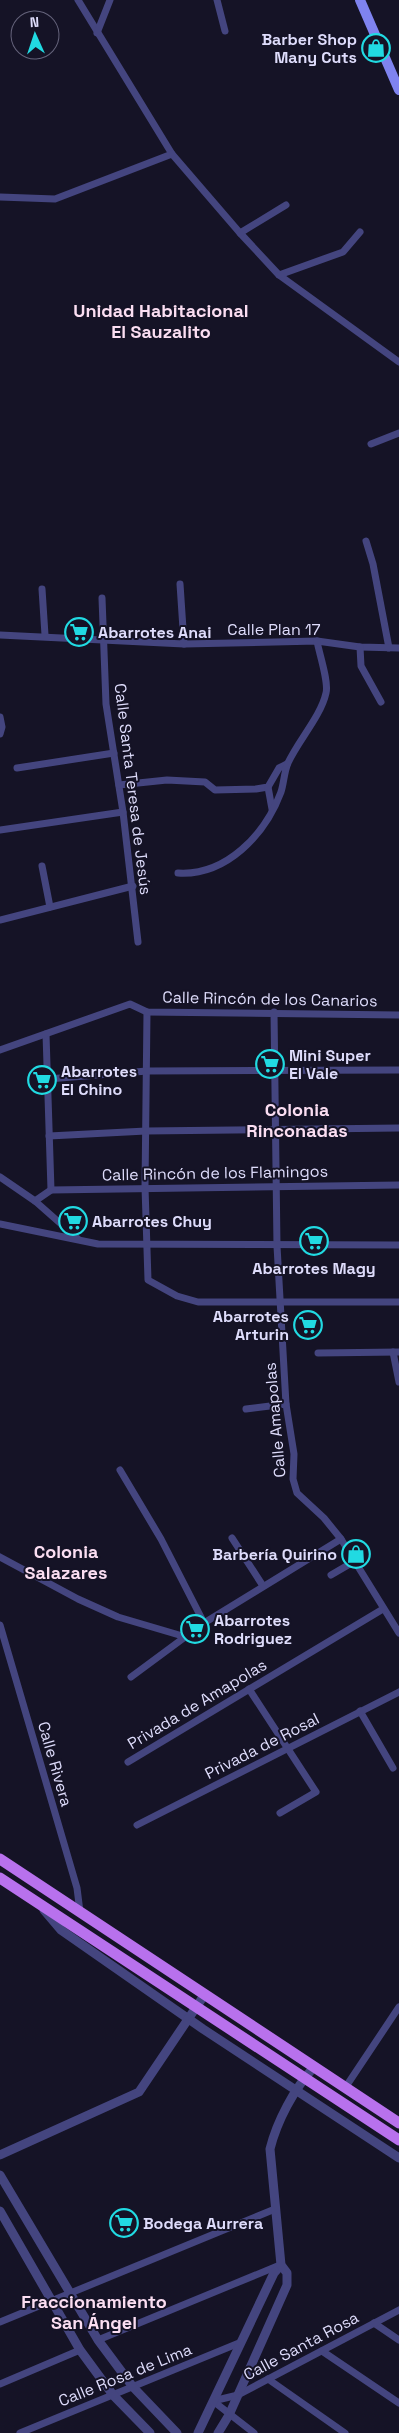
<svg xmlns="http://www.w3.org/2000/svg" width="399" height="2433" font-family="'Space Grotesk',sans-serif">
  <rect width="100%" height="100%" fill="#151326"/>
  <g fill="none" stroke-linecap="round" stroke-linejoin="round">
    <g stroke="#44457f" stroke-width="7">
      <path d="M78,0L172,154L240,233L279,275L399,362"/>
      <path d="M217,0L225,31"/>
      <path d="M97,33L110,0"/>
      <path d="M0,197L55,199L172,154"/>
      <path d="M240,233L286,205"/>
      <path d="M279,275L343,252L360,232"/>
      <path d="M371,444L399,433"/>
      <path d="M366,541L373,564L389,648"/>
      <path d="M180,584L184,644"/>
      <path d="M42,589L45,635"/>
      <path d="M102,598L106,704L123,812L138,942"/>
      <path d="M0,635L184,644L317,641L360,647L399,648"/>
      <path d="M360,647L361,666L381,702"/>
      <path d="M0,717L2,727L0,734"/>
      <path d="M17,768L114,753"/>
      <path d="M119,785L167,780L205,782L215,790L256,789L268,787L279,768L287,764"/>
      <path d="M268,787L272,809"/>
      <path d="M0,830L123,812"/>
      <path d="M42,866L50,907"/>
      <path d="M178,873C226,876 265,835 281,792C284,783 284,772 288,763C298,741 321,716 326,693C329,682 319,653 317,641"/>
      <path d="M0,920L133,886"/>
      <path d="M147,1012L145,1187L148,1280L177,1296L198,1302H399"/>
      <path d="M274,1012L277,1246L286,1404L294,1454L293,1479L297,1493L324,1518L341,1539L399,1633"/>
      <path d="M46,1034L51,1190"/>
      <path d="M0,1050L130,1004L147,1012L399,1015"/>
      <path d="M48,1079L147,1071L399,1070"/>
      <path d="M49,1136L146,1131L399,1128"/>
      <path d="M0,1177L35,1201L78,1239"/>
      <path d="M35,1201L51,1190L399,1185"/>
      <path d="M0,1224L98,1244L399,1245"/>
      <path d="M393,1352L399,1382"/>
      <path d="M318,1353L399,1352"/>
      <path d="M246,1409L286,1404"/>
      <path d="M120,1470L161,1539L204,1623"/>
      <path d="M232,1538L263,1586"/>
      <path d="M0,1557L78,1599L118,1617L186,1637"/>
      <path d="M331,1575L355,1561"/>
      <path d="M0,1625L77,1888L80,1912"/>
      <path d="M131,1677L204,1623L341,1539"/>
      <path d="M249,1689L316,1792L280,1813"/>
      <path d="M360,1711L393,1768"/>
      <path d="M128,1762L383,1609"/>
      <path d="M137,1825L399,1692"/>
      <path d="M345,2088L399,2007"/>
      <path d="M0,2322L275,2209"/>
      <path d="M374,2323L399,2340"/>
      <path d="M98,2340L280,2265"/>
      <path d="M322,2351L399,2403"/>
      <path d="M268,2379L345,2433"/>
      <path d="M0,2384L80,2350"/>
      <path d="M213,2401L238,2395L399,2310"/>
      <path d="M213,2401L254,2433"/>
      <path d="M20,2433L239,2343"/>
    </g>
    <g stroke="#44457f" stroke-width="9">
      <path d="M44,1910L61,1930L203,2029L399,2158"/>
      <path d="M0,2155L139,2092L205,1994"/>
      <path d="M0,2175L98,2340L133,2387L177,2433"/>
      <path d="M0,2211L80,2350L113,2395L150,2433"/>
      <path d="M198,2433L274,2273L281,2265"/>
      <path d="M218,2433L229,2415L287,2285V2273L281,2265L270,2149C277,2121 294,2089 314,2067"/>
    </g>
    <path stroke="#7f83ef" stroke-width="10" d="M360,0L399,90"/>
    <g stroke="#b871ed" stroke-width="11">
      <path d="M0,1859L399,2123"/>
      <path d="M0,1878L399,2140"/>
    </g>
  </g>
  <defs>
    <symbol id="shop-ring" viewBox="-11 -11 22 22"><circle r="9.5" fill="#151326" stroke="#21dae2" stroke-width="1.5"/><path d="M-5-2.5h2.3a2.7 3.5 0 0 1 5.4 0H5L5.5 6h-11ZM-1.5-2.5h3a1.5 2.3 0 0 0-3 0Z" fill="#21dae2"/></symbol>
    <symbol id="supermarket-ring" viewBox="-11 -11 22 22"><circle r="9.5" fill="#151326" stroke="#21dae2" stroke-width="1.5"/><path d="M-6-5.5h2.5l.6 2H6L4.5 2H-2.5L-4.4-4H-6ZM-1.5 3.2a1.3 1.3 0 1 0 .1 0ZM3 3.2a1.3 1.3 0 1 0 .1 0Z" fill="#21dae2"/></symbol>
  </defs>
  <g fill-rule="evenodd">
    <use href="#shop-ring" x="360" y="32" width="32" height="32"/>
    <use href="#supermarket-ring" x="63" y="616" width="32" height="32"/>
    <use href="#supermarket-ring" x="254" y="1048" width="32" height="32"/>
    <use href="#supermarket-ring" x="26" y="1064" width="32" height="32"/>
    <use href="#supermarket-ring" x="57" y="1205" width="32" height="32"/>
    <use href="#supermarket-ring" x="298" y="1225" width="32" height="32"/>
    <use href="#supermarket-ring" x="292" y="1309" width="32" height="32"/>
    <use href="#shop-ring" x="340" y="1538" width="32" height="32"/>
    <use href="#supermarket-ring" x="179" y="1613" width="32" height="32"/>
    <use href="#supermarket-ring" x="108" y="2207" width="32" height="32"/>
  </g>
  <g text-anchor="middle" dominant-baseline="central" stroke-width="4" stroke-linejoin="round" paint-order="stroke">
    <g font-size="16" font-weight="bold" fill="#dedcfb" stroke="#151326" text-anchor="start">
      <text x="357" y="39" text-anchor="end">Barber Shop<tspan x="357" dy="18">Many Cuts</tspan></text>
      <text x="98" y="632">Abarrotes Anai</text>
      <text x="289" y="1055">Mini Super<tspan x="289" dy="18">El Vale</tspan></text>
      <text x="61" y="1071">Abarrotes<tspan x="61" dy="18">El Chino</tspan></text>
      <text x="92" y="1221">Abarrotes Chuy</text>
      <text x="314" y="1268" text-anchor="middle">Abarrotes Magy</text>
      <text x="289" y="1316" text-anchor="end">Abarrotes<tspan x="289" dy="18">Arturin</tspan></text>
      <text x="337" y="1554" text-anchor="end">Barbería Quirino</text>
      <text x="214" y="1620">Abarrotes<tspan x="214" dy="18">Rodriguez</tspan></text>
      <text x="143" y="2223">Bodega Aurrera</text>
    </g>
    <g font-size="16" fill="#dedcfb" stroke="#151326">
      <text x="274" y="629">Calle Plan 17</text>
      <text transform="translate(133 789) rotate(83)">Calle Santa Teresa de Jesús</text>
      <text transform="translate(270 999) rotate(1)">Calle Rincón de los Canarios</text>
      <text transform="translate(215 1173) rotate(-1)">Calle Rincón de los Flamingos</text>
      <text transform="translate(275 1420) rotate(-95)">Calle Amapolas</text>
      <text transform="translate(197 1704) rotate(-31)">Privada de Amapolas</text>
      <text transform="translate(262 1746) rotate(-27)">Privada de Rosal</text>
      <text transform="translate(55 1764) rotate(74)">Calle Rivera</text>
      <text transform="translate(301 2346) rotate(-28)">Calle Santa Rosa</text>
      <text transform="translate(125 2375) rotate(-22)">Calle Rosa de Lima</text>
    </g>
    <g font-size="18" font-weight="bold" fill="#fbdef2" stroke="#151326">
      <text x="161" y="310">Unidad Habitacional<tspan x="161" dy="21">El Sauzalito</tspan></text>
      <text x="297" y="1109">Colonia<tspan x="297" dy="21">Rinconadas</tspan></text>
      <text x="66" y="1551">Colonia<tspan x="66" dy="21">Salazares</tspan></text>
      <text x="94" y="2301">Fraccionamiento<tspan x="94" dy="21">San Ángel</tspan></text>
    </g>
  </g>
  <g transform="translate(35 35) rotate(357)"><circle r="24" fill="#151326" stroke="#65637b"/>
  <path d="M0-4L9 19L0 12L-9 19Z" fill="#21dae2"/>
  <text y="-8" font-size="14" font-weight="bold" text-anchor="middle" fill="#dedcfb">N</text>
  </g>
</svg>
